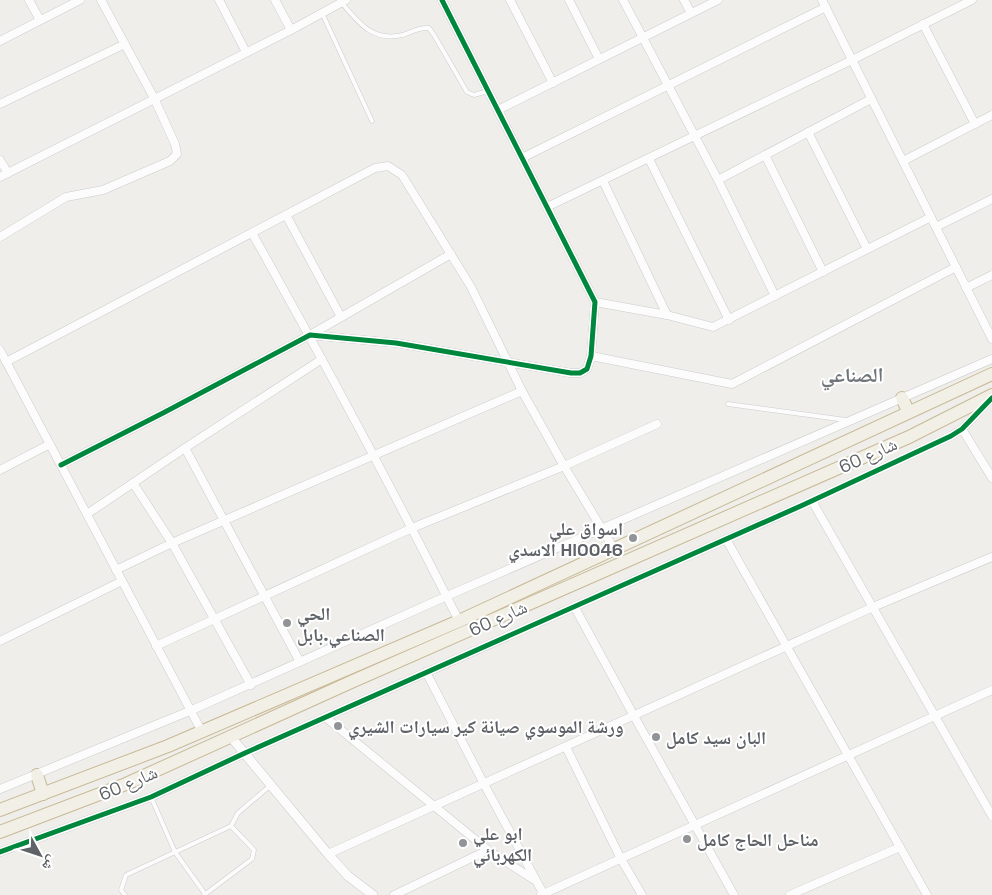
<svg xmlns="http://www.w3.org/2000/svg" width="992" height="895" font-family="'Space Grotesk','Noto Naskh Arabic',sans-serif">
  <rect width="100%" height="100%" fill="#efeeea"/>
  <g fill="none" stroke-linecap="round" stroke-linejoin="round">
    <defs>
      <g id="service">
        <path d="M341,2C359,23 372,42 403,35C412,32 418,27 429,28L434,35L467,92L474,95L488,91"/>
        <path d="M322,13L372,121"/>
        <path d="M728,404L846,420"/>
        <path d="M151,797L175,852L205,894"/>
        <path d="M125,895L121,890L126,875L231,826L238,813L271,785"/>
        <path d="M204,895L252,859L254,850L231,826"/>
      </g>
      <g id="minor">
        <path d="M29,0L40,20"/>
        <path d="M219,0L246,52"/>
        <path d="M275,0L291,30"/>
        <path d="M510,0L553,83"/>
        <path d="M569,0L599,59"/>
        <path d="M623,0L718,180L775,296"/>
        <path d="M684,0L691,13"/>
        <path d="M822,0L992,339"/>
        <path d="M923,24L975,124"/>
        <path d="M0,41L80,0"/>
        <path d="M0,104L125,44"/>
        <path d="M498,110L718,0"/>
        <path d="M808,132L867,249"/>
        <path d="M765,155L823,272"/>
        <path d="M522,158L826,7"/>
        <path d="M649,159L729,320"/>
        <path d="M0,160L8,173"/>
        <path d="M903,161L992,115"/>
        <path d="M0,177L291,30L346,0"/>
        <path d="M718,180L871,99"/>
        <path d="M603,181L667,315"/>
        <path d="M547,207L852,60L972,0"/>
        <path d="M286,215L341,317"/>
        <path d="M936,227L992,199"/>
        <path d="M252,233C324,361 393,490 459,621"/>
        <path d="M0,237L66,197L103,190L170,161L177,154L175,144L154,98L101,0"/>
        <path d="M966,288L992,275"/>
        <path d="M595,302L667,315L713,327L931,217"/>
        <path d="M310,335L451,254"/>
        <path d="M0,350L202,732"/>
        <path d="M591,356L732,384L956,267"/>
        <path d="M6,362L375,168L388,166L402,175L471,287L522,391L564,466L614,549"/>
        <path d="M962,429L992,478"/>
        <path d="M185,448L300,662"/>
        <path d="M61,465L165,412L310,335L396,343L571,373H580L587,369L591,356L595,302L442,0"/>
        <path d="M0,470L50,444"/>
        <path d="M133,483L172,543L251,685"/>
        <path d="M812,501L992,816"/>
        <path d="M87,514L185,448L322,359"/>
        <path d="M726,539L927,895"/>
        <path d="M116,570L172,543L522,391"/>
        <path d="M574,606L634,716L734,895"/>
        <path d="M0,641L122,581"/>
        <path d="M156,646L412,528L564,466L657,424"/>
        <path d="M426,672L484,784L544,895"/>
        <path d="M325,717L488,850L536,881"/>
        <path d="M566,747L621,859L642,895"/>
        <path d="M0,789L192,710L447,596L992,359"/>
        <path d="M0,852L151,797L245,753L803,505L951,436L962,429L989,401"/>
        <path d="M328,854L873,607L992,557"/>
        <path d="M394,895L488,850"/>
        <path d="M541,895L992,690"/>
        <path d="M790,895L900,847"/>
      </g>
      <path id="tertiary" d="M231,737L328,854L348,876L373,895"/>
      <g id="trunk">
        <path d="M902,398L908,411"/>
        <path d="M37,775L43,794"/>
        <path d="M0,810L168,746L459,621L992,374"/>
        <path d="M0,832L126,784L351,682L909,437L992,395"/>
      </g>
    </defs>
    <use href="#service" stroke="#cbcccc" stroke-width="5"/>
    <use href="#minor" stroke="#cbcccc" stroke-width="9"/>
    <use href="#tertiary" stroke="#cbcccc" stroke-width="10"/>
    <use href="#trunk" stroke="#c8b996" stroke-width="14"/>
    <use href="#service" stroke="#fdfcfc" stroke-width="4"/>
    <use href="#minor" stroke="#fdfcfc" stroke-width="8"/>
    <use href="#tertiary" stroke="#fdfcfc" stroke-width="9"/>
    <use href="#trunk" stroke="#f2f0e6" stroke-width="12"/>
    <defs>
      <g id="cycleway">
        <path d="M61,465L165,412L310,335L396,343L571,373H580L587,369L591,356L595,302L442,0"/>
        <path d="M0,852L151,797L245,753L803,505L951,436L962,429L992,398"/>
      </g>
    </defs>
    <use href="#cycleway" stroke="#fff" stroke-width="8"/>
    <use href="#cycleway" stroke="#00873e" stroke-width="5"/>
  </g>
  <g fill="#919496" stroke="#fff" stroke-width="2">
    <circle cx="633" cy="538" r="5"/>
    <circle cx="287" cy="623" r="5"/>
    <circle cx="338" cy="726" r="5"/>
    <circle cx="656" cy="737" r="5"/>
    <circle cx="687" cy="839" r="5"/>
    <circle cx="463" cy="843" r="5"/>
  </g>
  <g text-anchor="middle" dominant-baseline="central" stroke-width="4" stroke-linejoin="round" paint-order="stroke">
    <g font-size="18" fill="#5f6368" stroke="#fff">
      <text transform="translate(868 455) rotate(-24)">شارع 60</text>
      <text transform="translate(498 618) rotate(-24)">شارع 60</text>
      <text transform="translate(128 783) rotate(-23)">شارع 60</text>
    </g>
    <g font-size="18" font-weight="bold" fill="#5f6368" stroke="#fff" text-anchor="start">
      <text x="623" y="528" text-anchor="end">اسواق علي<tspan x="623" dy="21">الاسدي Hl0046</tspan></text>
      <text x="297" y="613">الحي<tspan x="297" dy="21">الصناعي.بابل</tspan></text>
      <text x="348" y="726">ورشة الموسوي صيانة كير سيارات الشيري</text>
      <text x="666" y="737">البان سيد كامل</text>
      <text x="473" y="833">ابو علي<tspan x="473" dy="21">الكهربائي</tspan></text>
      <text x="697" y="839">مناحل الحاج كامل</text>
    </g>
    <g font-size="20" font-weight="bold" fill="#70757a" stroke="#fff">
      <text x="852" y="375">الصناعي</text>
    </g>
  </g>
  <g transform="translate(40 855) rotate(130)" stroke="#ffffff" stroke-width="4" paint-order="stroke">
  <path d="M0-4L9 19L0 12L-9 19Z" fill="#5f6368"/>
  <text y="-8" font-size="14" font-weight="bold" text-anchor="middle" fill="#5f6368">ش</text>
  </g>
</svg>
